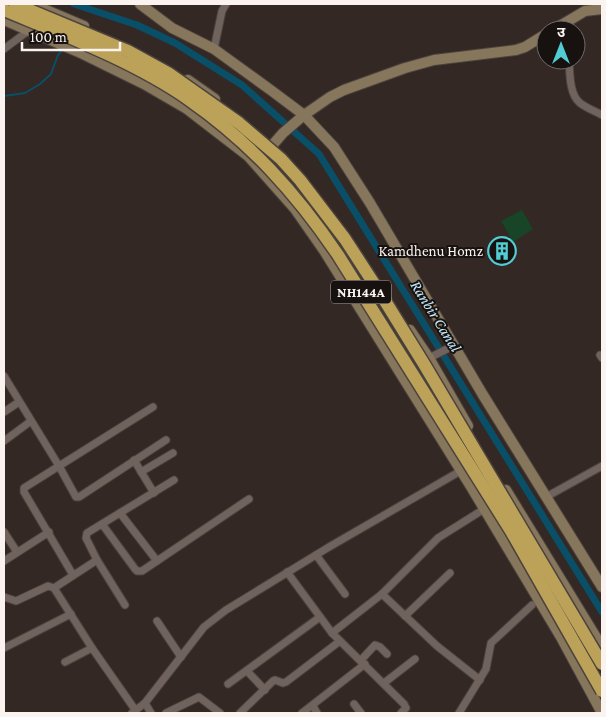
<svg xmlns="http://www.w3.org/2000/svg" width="606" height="717" font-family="'Crimson Pro','Noto Sans Devanagari',serif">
  <rect width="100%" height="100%" fill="#332823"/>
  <path fill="#184427" d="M522,210L533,229L513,242L501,221Z"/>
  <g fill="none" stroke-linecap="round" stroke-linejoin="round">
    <path stroke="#094f67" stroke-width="2" d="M4,96L25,93L40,84L51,74L58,55L63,49"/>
    <path stroke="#094f67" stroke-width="7" d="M74,4L137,25L175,43L242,85L319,154L602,612"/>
    <defs>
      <g id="street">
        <path d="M4,49L28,31"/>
        <path d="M214,49L222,11L226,4"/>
        <path d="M569,60C570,73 569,94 580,103C586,108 595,111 602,115"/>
        <path d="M600,355L602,358"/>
        <path d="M429,358L455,345"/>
        <path d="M4,376L59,466L76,497H79L166,440"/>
        <path d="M4,412L19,402"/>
        <path d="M4,441L31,421"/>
        <path d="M134,460L154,493"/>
        <path d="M141,472L173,453"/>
        <path d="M546,497L602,466"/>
        <path d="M120,513L157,561"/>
        <path d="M102,524L135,569L137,571H142L249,499"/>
        <path d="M4,532L17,552"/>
        <path d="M316,555L345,594"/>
        <path d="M97,560L125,605"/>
        <path d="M4,561L49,532"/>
        <path d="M287,572L332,633L404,704L406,708L401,713"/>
        <path d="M73,575L24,492V488L153,407"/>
        <path d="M54,588L97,560L86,538L87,533L174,480"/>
        <path d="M382,594L437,646L480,680"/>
        <path d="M4,597L16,601L48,586L54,588L92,648L136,711"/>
        <path d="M405,616L450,573"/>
        <path d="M157,621L181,657"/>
        <path d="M332,633L382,594L438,538L481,511"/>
        <path d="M4,648L71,614"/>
        <path d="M361,660L375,645L380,647L387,654"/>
        <path d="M65,662L92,648"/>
        <path d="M247,671L265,690"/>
        <path d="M384,683L415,659"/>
        <path d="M228,684L320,617"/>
        <path d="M145,703L151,713"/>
        <path d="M354,704L361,713"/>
        <path d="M313,706L317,713"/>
        <path d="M132,713L145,703L204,627L226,610L329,547L464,469"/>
        <path d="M166,713L199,697L220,713"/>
        <path d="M240,713L273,681L275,680L283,683L286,682L340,641"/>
        <path d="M302,713L365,664"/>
        <path d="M459,713L486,669L491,643L532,605"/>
      </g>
      <g id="secondary">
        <path d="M32,4L84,26"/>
        <path d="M140,4L172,28L214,49L272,91L304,115L334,147L370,203L483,395L602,587"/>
        <path d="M4,20L83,54L144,84L187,109L248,156L295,209L325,252L470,485L562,639L602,713"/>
        <path d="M553,30L585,11L602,9"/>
        <path d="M188,80L215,99"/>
        <path d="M251,157L259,158L263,156L283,133L304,115L330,97L344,90L405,68L434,60L516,50L525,47L546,34"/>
        <path d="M410,330L429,358L468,426"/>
        <path d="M506,490L602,647"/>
      </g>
    </defs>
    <use href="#street" stroke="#4c433e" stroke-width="9"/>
    <use href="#secondary" stroke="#4c433e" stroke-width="12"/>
    <use href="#street" stroke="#70635d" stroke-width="7"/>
    <use href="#secondary" stroke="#86765c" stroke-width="10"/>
    <defs>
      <g id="highway-bridge">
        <path d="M15,4L128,51L168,73L239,123L281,159L300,180L345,239L382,296L424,364L602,664"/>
        <path d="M4,10C64,35 135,62 188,99C250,142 296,193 338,255L511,531L602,691"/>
      </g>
    </defs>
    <use href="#highway-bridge" stroke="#4c433e" stroke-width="15" stroke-linecap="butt"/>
    <use href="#highway-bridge" stroke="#bba258" stroke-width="12"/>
  </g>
  <defs>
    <symbol id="building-ring" viewBox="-11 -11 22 22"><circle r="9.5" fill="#171210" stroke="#51ccd3" stroke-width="1.5"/><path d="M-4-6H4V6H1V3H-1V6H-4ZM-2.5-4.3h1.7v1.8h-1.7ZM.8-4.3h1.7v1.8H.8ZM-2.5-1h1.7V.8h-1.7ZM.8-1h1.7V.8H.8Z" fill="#51ccd3"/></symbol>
  </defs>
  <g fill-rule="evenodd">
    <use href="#building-ring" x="486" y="235" width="32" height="32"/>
  </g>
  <g text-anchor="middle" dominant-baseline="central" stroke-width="4" stroke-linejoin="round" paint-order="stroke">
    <rect fill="#171210" stroke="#b7b0ac" stroke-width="1" x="331" y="280.5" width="60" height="23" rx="4"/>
    <g font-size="14" font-weight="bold" fill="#fbf3ef">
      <text x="361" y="292">NH144A</text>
    </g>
    <g font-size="15" fill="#fbf3ef" stroke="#171210" text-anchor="end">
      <text x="483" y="251">Kamdhenu Homz</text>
    </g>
    <g font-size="16" font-style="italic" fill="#c0e9fb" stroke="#171210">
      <text transform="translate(436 316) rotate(58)">Ranbir Canal</text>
    </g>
  </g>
  <rect width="606" height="717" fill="none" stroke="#fbf3ef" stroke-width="10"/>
  <g transform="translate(561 45)"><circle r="24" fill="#171210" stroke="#726c69"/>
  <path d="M0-4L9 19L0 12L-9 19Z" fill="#51ccd3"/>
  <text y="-8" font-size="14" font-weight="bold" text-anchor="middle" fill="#fbf3ef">उ</text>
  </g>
  <path d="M22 42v8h98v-8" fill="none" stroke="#fbf3ef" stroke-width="2.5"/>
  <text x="30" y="42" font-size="15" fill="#fbf3ef" stroke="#171210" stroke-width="4" paint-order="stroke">100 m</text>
</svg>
